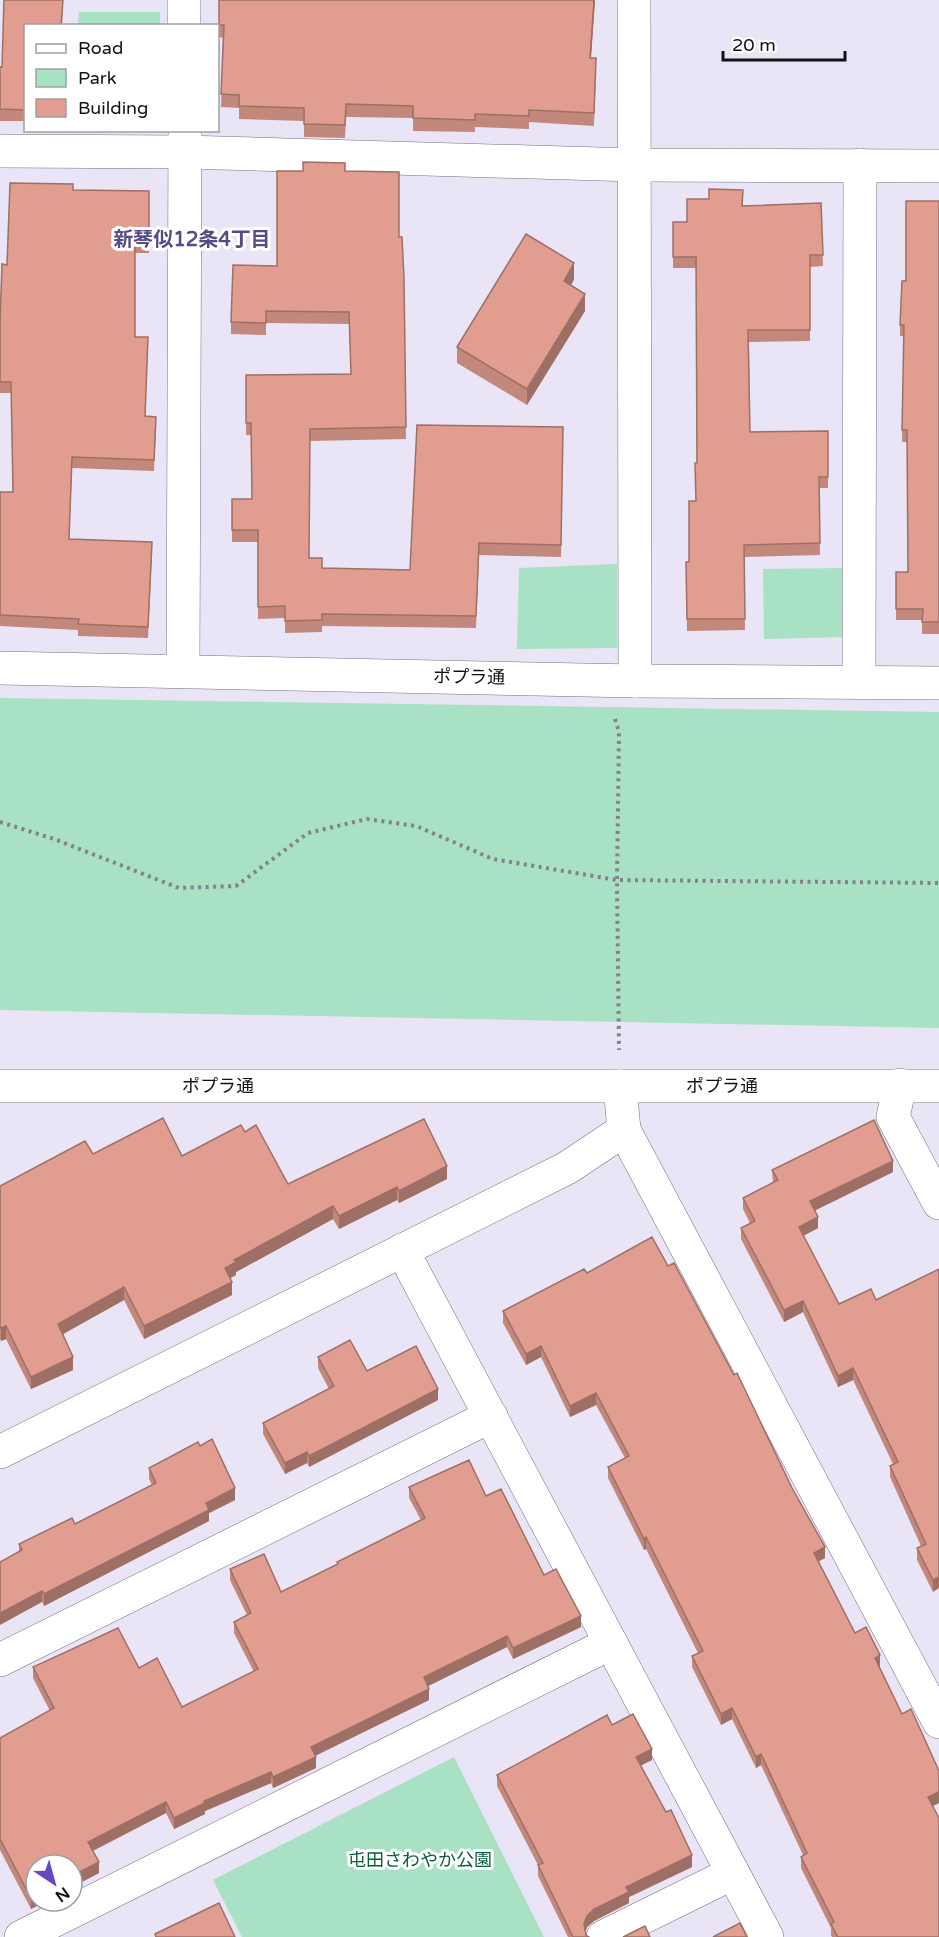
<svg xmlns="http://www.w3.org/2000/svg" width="939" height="1937" font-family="'Varela Round','Noto Sans JP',sans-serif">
  <rect width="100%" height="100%" fill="#e9e4f6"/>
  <g fill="#a8e1c3">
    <path d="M79,12H160V25H78Z"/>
    <path d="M617,564V648L517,649L519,568Z"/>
    <path d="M847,568L846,637L764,639L763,569Z"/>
    <path d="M0,698L939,712V1028L0,1010Z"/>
    <path d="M454,1757L544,1937H242L213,1880Z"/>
  </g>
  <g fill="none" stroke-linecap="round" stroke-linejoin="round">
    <defs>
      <g id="street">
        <path d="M184,0V26"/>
        <path d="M634,0L635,681"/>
        <path d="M0,151L184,152L634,165L939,166"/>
        <path d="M0,668L635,681L939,683"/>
        <path d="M183,671L185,130"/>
        <path d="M859,682L860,165"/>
        <path d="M900,1085L893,1117L939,1203"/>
        <path d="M624,1130L939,1722"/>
        <path d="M402,1250L767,1937"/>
        <path d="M0,1452L567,1168L624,1130L620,1086"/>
        <path d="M0,1660L491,1416"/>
        <path d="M21,1937L611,1643"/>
        <path d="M603,1937L733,1873"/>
      </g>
      <path id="secondary" d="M0,1086H939"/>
    </defs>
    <use href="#street" stroke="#747080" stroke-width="34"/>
    <use href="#secondary" stroke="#747080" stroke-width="34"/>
    <g stroke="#84818d" stroke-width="4" stroke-dasharray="3 4.5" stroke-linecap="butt">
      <path d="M615,719L619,732L617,880L619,1050"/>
      <path d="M0,822L54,839L179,888L236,886L308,833L367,819L416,826L493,859L617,880L939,883"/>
    </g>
    <use href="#street" stroke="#fff" stroke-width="33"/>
    <use href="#secondary" stroke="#fff" stroke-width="33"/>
  </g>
  <g fill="#c2887c">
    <path d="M4,0H63L62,26H26V121H0V67H2Z"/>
    <path d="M219,0H595L591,58L596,70L594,126L529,122V129L475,127V132L413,131V118L346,117L345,138L304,137V121L239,119V108L221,107L223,38L219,37Z"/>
    <path d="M345,171L399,237L404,278L406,439L310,441L309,558L322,568L410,570L563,427L561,557L479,555L476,628L322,626V632L285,633V618L258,619V542H232V499H252L251,435H246V375L351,374L349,324L266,323V335L231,334V322L277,266Z"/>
    <path d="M73,190L149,191V253H135V337L148,348L145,416L156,428L154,471L72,468L69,539L152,553L148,638L78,636V630L0,626V509L13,492L11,393H0V321L7,265Z"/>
    <path d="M939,201V634H922V620H896V572H908L907,442H902L904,336H900V325L906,281Z"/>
    <path d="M821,203L823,266L810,267V341L749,342L750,432L828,431V488H819L820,555L744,557L745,630L687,631L686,562H689L696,501L697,463L696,268H673V222H687L743,206Z"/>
    <path d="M574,279L571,286L585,311L527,405L457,363V347Z"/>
    <path d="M245,1132L288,1184L447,1179L399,1203L397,1200L339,1229L333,1219L236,1272V1275L230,1278L232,1295L144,1339L124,1300L62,1334L73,1370L31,1389L6,1339L1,1341L0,1339V1186L93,1154L182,1156Z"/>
    <path d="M772,1170L893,1172L815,1210L818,1228L803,1236L839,1304L876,1300L939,1269L933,1592L917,1560V1548L921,1546L890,1477V1466L893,1464L853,1380L838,1387L803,1312L784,1322L741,1239V1228L750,1223L743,1209V1198L773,1183Z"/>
    <path d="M587,1273L825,1558L818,1561L855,1633L880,1666L879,1667L902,1714L939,1771V1803L933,1806L939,1937H832L831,1935V1928L801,1868V1857L803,1855L761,1765L756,1768L732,1719L721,1725L692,1667V1656L698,1653L646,1549L644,1550L608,1478V1467L625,1458L596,1405L570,1417L541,1357L526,1365L503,1323V1311Z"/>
    <path d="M318,1357L367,1371L438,1400L309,1467L307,1463L285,1474L263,1434V1423L329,1389L318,1368Z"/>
    <path d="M149,1468L235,1500L209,1513V1521L44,1606L19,1552V1544L75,1524L152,1485L149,1479Z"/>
    <path d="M409,1487L486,1496L581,1627L513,1659L507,1647L428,1686L429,1700L315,1755L316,1768L273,1788L271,1783L205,1811V1814L174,1829L166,1813L93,1851L99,1873L31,1909L0,1850V1738L50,1711L33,1678V1667L139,1668L182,1707L254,1672L234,1633V1622L247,1615L230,1580V1569L281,1592L337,1565V1562L421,1520L409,1498Z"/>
    <path d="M612,1725L652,1760L641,1765L692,1867L629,1897V1903L594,1921L587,1927L586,1931V1935L589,1937H568L538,1876V1865L497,1786V1775Z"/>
  </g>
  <g fill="#9e6f65">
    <path d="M594,0H595L590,70V58Z"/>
    <path d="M574,263V279L564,297V281Z"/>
    <path d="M585,294V311L527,405V389Z"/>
    <path d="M893,1161V1172L810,1213V1201Z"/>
    <path d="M447,1166V1179L399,1203V1191Z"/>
    <path d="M397,1187V1200L339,1229V1216Z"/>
    <path d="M333,1206V1219L236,1272V1275L225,1281V1268L234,1260Z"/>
    <path d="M818,1217V1228L799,1238V1227Z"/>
    <path d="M232,1282V1295L144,1339V1326Z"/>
    <path d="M124,1287V1300L58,1337V1324Z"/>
    <path d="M803,1301V1312L784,1322V1310Z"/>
    <path d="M6,1326V1339L1,1341V1328Z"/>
    <path d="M541,1346V1357L526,1365V1354Z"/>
    <path d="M73,1357V1370L31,1389V1377Z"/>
    <path d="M853,1368V1380L838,1387V1376Z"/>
    <path d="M438,1389V1400L309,1467V1456Z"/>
    <path d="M596,1393V1405L570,1417V1406Z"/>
    <path d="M307,1452V1463L285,1474V1463Z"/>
    <path d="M235,1488V1500L209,1513V1521L44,1606V1594L206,1503Z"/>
    <path d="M646,1537V1549L644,1550V1539Z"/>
    <path d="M825,1547V1558L814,1564V1553Z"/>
    <path d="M939,1577V1588L933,1592V1580Z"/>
    <path d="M42,1591V1602L0,1625V1613Z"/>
    <path d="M581,1616V1627L513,1659V1648Z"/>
    <path d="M507,1636V1647L424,1688V1677Z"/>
    <path d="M880,1655V1666L875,1669V1658Z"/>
    <path d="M429,1689V1700L311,1758V1747Z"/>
    <path d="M732,1708V1719L721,1725V1714Z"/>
    <path d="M652,1749V1760L636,1768V1757Z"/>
    <path d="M761,1754V1765L756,1768V1757Z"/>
    <path d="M316,1757V1768L273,1788V1777Z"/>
    <path d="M271,1772V1783L205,1811V1814L174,1829V1818L204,1801Z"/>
    <path d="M939,1792V1803L928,1808V1797Z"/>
    <path d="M166,1802V1813L88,1853V1842Z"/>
    <path d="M692,1855V1867L629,1897V1903L594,1921L587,1927L584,1935V1924L587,1916L594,1909L626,1887Z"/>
    <path d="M99,1862V1873L72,1887V1876Z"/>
    <path d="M36,1895V1901H46L31,1909V1898Z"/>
  </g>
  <g fill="#e19e90" stroke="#9e6f65" stroke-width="1.5">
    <path d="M4,0H63L61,26H26V110L0,109V67H2Z"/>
    <path d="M219,0H594L590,58H596L594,113L529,110V116L475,114V120L413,118V106L346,104L345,125L304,124V108L239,106V95L221,94L224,25H219Z"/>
    <path d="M303,162L345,163V171L399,172V237H402L404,278L406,427L310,429L309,558H322V568L410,570L417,425L563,427L561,545L479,543L476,616L322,614V620L285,621V606L258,607V530H232V499H252L251,423H246V375L351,374L349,312L266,311V323L231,322L233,265L277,266V171H303Z"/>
    <path d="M10,183L73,184V190L149,191V241H135V337H148L145,416L156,417L154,460L72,457L69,539L152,542L148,627L78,624L79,619L0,615V492H13L11,382H0V321L2,264L7,265Z"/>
    <path d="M709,189L743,190L742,206L821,203L823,255H810V330H748L750,432L828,431V477H819L820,543L744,545L745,619H687L686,562H689V501H696L695,463H697L696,257H673V222H687V199H709Z"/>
    <path d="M906,201H939V622H922L923,609H896V572H908L907,430H902L904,325H900L902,281H906Z"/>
    <path d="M526,234L574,263L564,281L585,294L527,389L457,347Z"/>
    <path d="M163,1118L182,1156L241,1125L245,1132L256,1125L288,1184L424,1119L447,1166L399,1191L397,1187L339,1216L333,1206L234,1260L236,1262L225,1268L232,1282L144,1326L124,1287L58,1324L73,1357L31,1377L6,1326L1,1328L0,1326V1186L85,1141L93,1154Z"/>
    <path d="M874,1120L893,1161L810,1201L818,1217L799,1227L839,1304L871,1289L876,1300L939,1269V1577L933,1580L917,1548L926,1544L890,1466L898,1462L853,1368L838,1376L803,1301L784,1310L741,1228L755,1221L743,1198L778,1180L772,1170Z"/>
    <path d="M652,1237L668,1266L674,1263L734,1375L737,1373L792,1488L825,1547L814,1553L855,1633L866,1627L880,1655L875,1658L902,1714L911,1709L939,1771V1792L928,1797L939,1818V1937H838L831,1924L834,1922L801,1857L807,1853L761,1754L756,1757L732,1708L721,1714L692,1656L703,1651L646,1537L644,1539L608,1467L629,1456L596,1393L570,1406L541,1346L526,1354L503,1311L584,1269L587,1273Z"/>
    <path d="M350,1340L367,1371L416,1346L438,1389L309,1456L307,1452L285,1463L263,1423L334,1386L318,1357Z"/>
    <path d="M212,1439L235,1488L206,1503L209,1510L44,1594L42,1591L0,1613V1562L22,1550L19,1544L72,1518L75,1524L156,1483L149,1468L198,1442L200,1446Z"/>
    <path d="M469,1460L486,1496L501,1489L544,1575L556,1569L581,1616L513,1648L507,1636L424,1677L429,1689L311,1747L316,1757L273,1777L271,1772L204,1801L205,1803L174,1818L166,1802L88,1842L99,1862L72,1876V1865H36V1895L31,1898L0,1839V1738L54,1708L33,1667L118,1628L139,1668L157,1658L182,1707L258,1669L234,1622L251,1613L230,1569L264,1554L281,1592L338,1564L337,1562L425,1518L409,1487Z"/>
    <path d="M633,1714L652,1749L636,1757L666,1812L671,1810L692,1855L626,1887L629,1892L594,1909L587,1916L584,1924L586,1935L589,1937H573L538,1865L543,1863L497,1775L607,1715L612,1725Z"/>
    <path d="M219,1903L235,1937H156L155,1934Z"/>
    <path d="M740,1923L747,1937H713Z"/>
    <path d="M645,1926L650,1937H623Z"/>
  </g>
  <g text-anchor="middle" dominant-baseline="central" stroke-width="6" stroke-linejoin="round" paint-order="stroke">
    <g font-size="18" fill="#121016" stroke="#fff">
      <text transform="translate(469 677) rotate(1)">ポプラ通</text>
      <text x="218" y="1086">ポプラ通</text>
      <text x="722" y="1086">ポプラ通</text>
    </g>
    <g font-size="18" fill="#0a5d3d" stroke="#fff">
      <text x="420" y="1860">屯田さわやか公園</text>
    </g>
    <g font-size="20" font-weight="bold" fill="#554b89" stroke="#fff">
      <text x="192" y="240">新琴似12条4丁目</text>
    </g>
  </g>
  <rect x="24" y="24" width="195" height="108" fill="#ffffff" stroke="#a09fa2" stroke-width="1.5"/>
  <rect x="36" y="44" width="30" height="9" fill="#ffffff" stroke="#a09fa2" stroke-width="1.5"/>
  <text x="78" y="54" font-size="18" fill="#121016">Road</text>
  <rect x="36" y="69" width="30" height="18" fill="#a8e1c3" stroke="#a09fa2" stroke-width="1.5"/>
  <text x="78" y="84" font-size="18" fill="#121016">Park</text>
  <rect x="36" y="99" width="30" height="18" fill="#e19e90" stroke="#a09fa2" stroke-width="1.5"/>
  <text x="78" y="114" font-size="18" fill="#121016">Building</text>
  <g transform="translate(54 1883) rotate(144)"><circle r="28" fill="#ffffff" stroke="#a09fa2" stroke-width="1.5"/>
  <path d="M0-4.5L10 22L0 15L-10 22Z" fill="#6649c1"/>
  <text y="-9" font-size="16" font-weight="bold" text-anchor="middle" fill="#121016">N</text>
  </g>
  <path d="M723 51v9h122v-9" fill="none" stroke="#121016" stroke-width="3"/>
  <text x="732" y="51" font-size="18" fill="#121016" stroke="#ffffff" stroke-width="4.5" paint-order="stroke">20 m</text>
</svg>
